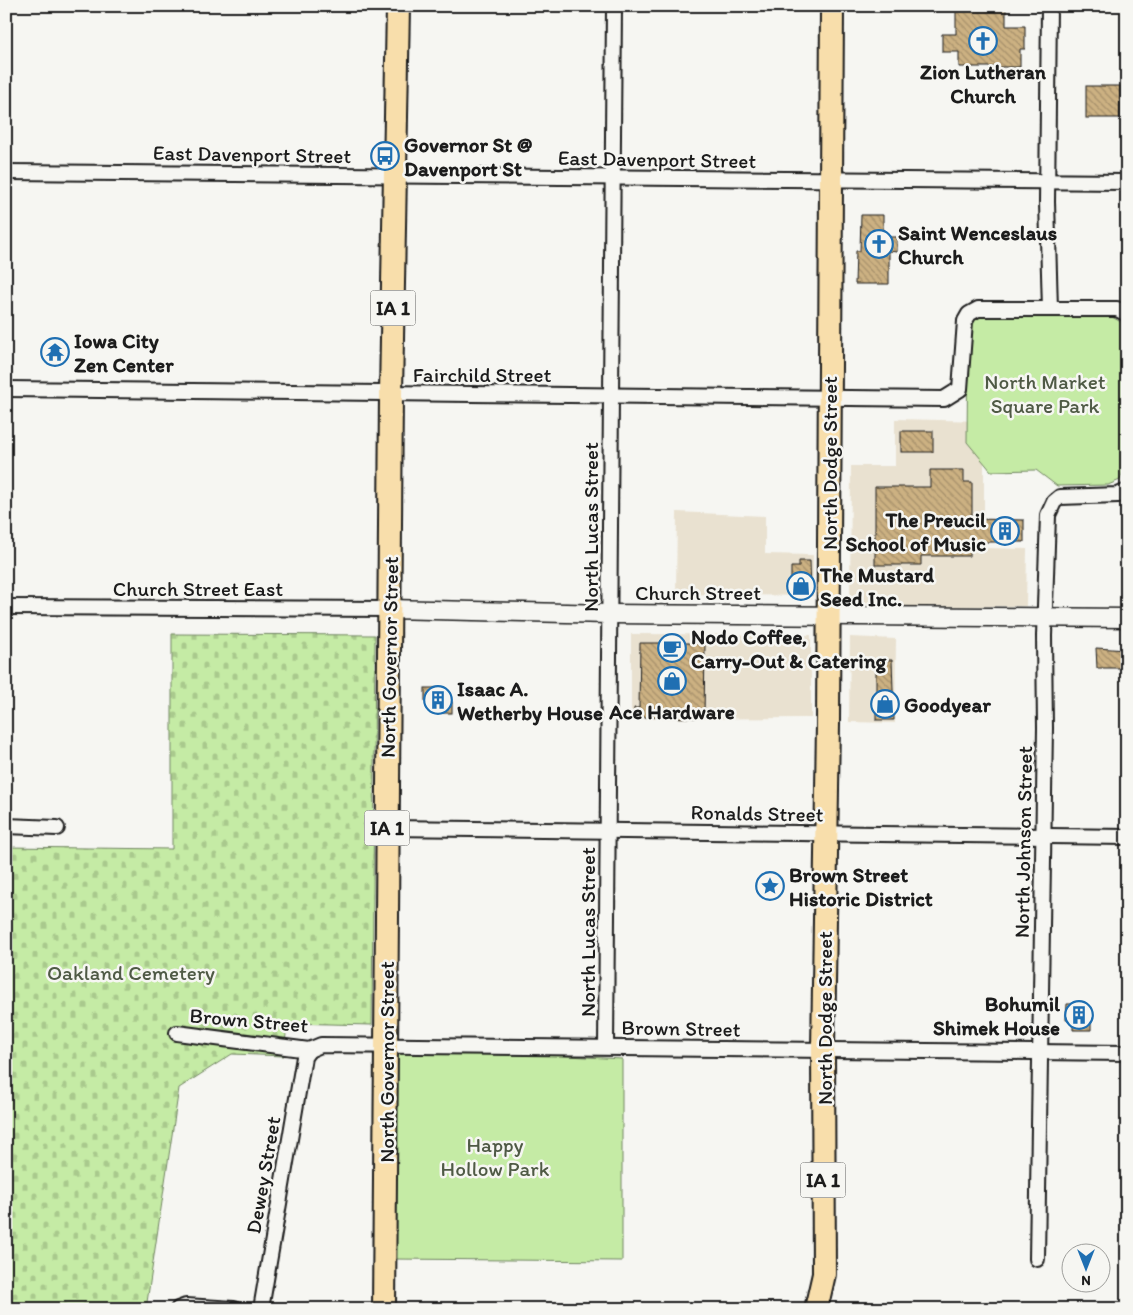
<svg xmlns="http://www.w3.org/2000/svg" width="1133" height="1315" font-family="Itim,sans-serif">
  <defs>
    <pattern id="cemetery-stones" width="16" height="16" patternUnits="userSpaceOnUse" patternTransform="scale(1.25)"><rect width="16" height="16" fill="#c5eba5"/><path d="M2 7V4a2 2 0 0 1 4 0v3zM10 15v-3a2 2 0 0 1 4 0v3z" fill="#a9c98d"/></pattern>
    <pattern id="building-back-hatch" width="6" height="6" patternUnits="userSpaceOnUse" patternTransform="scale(1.25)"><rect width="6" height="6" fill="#ccb182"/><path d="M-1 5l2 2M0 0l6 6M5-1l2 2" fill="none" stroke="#a58f6a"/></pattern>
  </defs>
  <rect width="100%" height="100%" fill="#f6f6f2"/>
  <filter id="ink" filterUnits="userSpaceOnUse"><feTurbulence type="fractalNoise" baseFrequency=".02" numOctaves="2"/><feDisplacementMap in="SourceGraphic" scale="10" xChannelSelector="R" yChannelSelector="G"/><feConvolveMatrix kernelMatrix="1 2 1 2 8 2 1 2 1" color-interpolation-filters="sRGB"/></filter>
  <g filter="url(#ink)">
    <g fill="#e9e1d0">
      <path d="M895,419L984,421V548L1027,549L1026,606H850L851,466H895Z"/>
      <path d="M677,512L765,516V554L813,555V596L676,594Z"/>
      <path d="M631,634L811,635V718L631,719Z"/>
      <path d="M850,637L896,639L895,723L849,722Z"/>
    </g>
    <path fill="url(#cemetery-stones)" stroke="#708460" d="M172,634L375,635L372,1025L287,1023L284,1056L232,1054L179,1088L146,1309H6V847L172,849Z"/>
    <g fill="#c5eba5" stroke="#708460">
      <path d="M982,315L1112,317L1121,322L1124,330V468L1120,480L1108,485L1057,486L1036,470L991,471L967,442L968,327L972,319Z"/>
      <path d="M387,1046L622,1059V1261L395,1259Z"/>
    </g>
    <g fill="url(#building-back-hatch)" stroke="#1c1c1c">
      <path d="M956,6H1006V26H1025V49H1020V67H959V52H942V34H956Z"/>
      <rect x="1086" y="86" width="34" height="32"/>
      <path d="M861,215H883V237H897V252L889,251V284H855L856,251H860Z"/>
      <rect x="901" y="431" width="32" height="21"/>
      <path d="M930,470H964V482H972V519L1024,520V542H970V556H921V565H875V487H930Z"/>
      <path d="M799,561H810L811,595L791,593V567H799Z"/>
      <path d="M640,643H705L704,718L634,717V708H639Z"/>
      <path d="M1096,648L1127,650V668H1097Z"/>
      <path d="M876,660H892L894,720H876Z"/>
      <rect x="425" y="688" width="19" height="13"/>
      <rect x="442" y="702" width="10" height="11"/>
      <path d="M1067,1004H1079V1007H1091V1030H1073V1020H1066Z"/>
    </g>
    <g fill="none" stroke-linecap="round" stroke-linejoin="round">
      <defs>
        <g id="minor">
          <path d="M1049,6L1047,202L1050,309"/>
          <path d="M6,172L1127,182"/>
          <path d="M6,389L944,399L960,389L965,321L969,314L978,309H1117L1127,314"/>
          <path d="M6,607L389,609"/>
          <path d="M6,826L57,828"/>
          <path d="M387,828L1127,837"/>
          <path d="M177,1033L309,1050L321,1045L1127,1053"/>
          <path d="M606,1047L614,6"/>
          <path d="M1037,1259L1045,728L1044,636L1048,515L1054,502L1060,497L1118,495L1127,491"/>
          <path d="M178,1309L186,1306L234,1309"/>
          <path d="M261,1309L304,1057L309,1050"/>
        </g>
        <path id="tertiary" d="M389,609L609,614L1127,618"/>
        <g id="primary">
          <path d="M384,1309L391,394L398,6"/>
          <path d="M816,1309L824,1274L823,1050L828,724L832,6"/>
        </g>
      </defs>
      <use href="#minor" stroke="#1c1c1c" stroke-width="18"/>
      <use href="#tertiary" stroke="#1c1c1c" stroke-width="21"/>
      <use href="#primary" stroke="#1c1c1c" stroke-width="26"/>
      <use href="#minor" stroke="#f6f6f2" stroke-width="14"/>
      <use href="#tertiary" stroke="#f6f6f2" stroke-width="18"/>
      <use href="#primary" stroke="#f8deab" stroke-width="22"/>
    </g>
  </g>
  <defs>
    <symbol id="church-ring" viewBox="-11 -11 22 22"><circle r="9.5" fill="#f6f6f2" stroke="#1f6fb2" stroke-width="1.5"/><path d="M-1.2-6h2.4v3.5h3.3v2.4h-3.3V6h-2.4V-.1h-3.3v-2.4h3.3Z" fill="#1f6fb2"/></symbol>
    <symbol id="bus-ring" viewBox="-11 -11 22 22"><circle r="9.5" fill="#f6f6f2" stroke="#1f6fb2" stroke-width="1.5"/><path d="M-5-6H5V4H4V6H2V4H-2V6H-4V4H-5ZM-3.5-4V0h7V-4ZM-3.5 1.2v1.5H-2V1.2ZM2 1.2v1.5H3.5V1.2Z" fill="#1f6fb2"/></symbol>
    <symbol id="temple-ring" viewBox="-11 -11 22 22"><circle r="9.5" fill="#f6f6f2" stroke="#1f6fb2" stroke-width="1.5"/><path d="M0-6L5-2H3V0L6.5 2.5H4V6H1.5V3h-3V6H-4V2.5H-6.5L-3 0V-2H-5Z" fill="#1f6fb2"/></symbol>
    <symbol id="building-ring" viewBox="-11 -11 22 22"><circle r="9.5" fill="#f6f6f2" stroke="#1f6fb2" stroke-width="1.5"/><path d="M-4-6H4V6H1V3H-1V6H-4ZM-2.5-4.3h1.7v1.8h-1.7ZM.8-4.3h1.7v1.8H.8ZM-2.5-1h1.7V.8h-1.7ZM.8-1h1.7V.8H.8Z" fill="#1f6fb2"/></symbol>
    <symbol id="shop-ring" viewBox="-11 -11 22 22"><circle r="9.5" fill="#f6f6f2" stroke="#1f6fb2" stroke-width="1.5"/><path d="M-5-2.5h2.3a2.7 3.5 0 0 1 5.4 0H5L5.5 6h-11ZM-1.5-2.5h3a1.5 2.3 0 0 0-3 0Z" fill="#1f6fb2"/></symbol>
    <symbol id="cafe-ring" viewBox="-11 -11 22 22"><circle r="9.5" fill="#f6f6f2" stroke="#1f6fb2" stroke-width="1.5"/><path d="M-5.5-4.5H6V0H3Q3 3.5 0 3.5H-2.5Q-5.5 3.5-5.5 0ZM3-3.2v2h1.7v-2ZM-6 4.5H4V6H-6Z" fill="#1f6fb2"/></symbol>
    <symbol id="sight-ring" viewBox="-11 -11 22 22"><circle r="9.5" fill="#f6f6f2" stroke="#1f6fb2" stroke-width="1.5"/><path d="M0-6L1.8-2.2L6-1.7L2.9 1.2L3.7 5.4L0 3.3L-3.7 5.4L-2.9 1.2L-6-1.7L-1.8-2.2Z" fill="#1f6fb2"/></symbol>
  </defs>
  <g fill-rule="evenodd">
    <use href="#church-ring" x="967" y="25" width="32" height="32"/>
    <use href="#bus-ring" x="369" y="140" width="32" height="32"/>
    <use href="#church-ring" x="863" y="228" width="32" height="32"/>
    <use href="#temple-ring" x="39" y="336" width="32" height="32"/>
    <use href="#building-ring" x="989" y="515" width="32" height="32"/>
    <use href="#shop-ring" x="785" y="570" width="32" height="32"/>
    <use href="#cafe-ring" x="656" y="632" width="32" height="32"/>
    <use href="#shop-ring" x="656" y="665" width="32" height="32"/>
    <use href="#building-ring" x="422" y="684" width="32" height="32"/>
    <use href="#shop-ring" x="869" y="688" width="32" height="32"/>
    <use href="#sight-ring" x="754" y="870" width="32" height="32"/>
    <use href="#building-ring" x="1063" y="999" width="32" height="32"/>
  </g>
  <g text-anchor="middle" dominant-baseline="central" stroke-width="5" stroke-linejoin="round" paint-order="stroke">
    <g fill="#f6f6f2" stroke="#5d5d5c" stroke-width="1">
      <rect x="370.5" y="290.5" width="45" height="35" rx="4"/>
      <rect x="364.5" y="810.5" width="45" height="35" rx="4"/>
      <rect x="800.5" y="1162.5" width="45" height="35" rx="4"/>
    </g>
    <g font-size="20" font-weight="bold" fill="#1c1c1c">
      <text x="393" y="308">IA 1</text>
      <text x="387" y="828">IA 1</text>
      <text x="823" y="1180">IA 1</text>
    </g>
    <g font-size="21" font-weight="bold" fill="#1c1c1c" stroke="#f6f6f2" text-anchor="start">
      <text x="983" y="71" text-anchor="middle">Zion Lutheran<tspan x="983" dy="24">Church</tspan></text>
      <text x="404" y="144">Governor St @<tspan x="404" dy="24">Davenport St</tspan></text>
      <text x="898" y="232">Saint Wenceslaus<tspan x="898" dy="24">Church</tspan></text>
      <text x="74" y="340">Iowa City<tspan x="74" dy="24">Zen Center</tspan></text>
      <text x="986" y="519" text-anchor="end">The Preucil<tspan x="986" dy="24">School of Music</tspan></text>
      <text x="820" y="574">The Mustard<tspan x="820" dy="24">Seed Inc.</tspan></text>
      <text x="691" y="636">Nodo Coffee,<tspan x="691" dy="24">Carry-Out &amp; Catering</tspan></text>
      <text x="457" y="688">Isaac A.<tspan x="457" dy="24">Wetherby House</tspan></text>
      <text x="904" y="704">Goodyear</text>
      <text x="672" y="711" text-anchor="middle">Ace Hardware</text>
      <text x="789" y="874">Brown Street<tspan x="789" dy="24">Historic District</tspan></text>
      <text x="1060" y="1003" text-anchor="end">Bohumil<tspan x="1060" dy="24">Shimek House</tspan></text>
    </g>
    <g font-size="21" fill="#1c1c1c" stroke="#f6f6f2">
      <text transform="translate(252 154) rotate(1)">East Davenport Street</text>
      <text transform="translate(657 159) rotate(1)">East Davenport Street</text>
      <text x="482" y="374">Fairchild Street</text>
      <text transform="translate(829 463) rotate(-90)">North Dodge Street</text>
      <text transform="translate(590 527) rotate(-90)">North Lucas Street</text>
      <text x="198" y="588">Church Street East</text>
      <text x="698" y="592">Church Street</text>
      <text transform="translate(389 657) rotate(-89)">North Governor Street</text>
      <text transform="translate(757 813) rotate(1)">Ronalds Street</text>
      <text transform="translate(1023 842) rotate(-89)">North Johnson Street</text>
      <text transform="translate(587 932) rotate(-90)">North Lucas Street</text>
      <text transform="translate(824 1018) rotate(-90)">North Dodge Street</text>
      <text transform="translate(249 1020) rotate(5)">Brown Street</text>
      <text transform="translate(681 1028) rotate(1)">Brown Street</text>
      <text transform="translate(386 1062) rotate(-90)">North Governor Street</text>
      <text transform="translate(263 1175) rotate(-80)">Dewey Street</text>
    </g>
    <g font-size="21" fill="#4f5a45" stroke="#f6f6f2">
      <text x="1045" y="381">North Market<tspan x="1045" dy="24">Square Park</tspan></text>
      <text x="131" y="972">Oakland Cemetery</text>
      <text x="495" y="1144">Happy<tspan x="495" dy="24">Hollow Park</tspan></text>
    </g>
  </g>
  <rect width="1133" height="1315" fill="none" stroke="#f6f6f2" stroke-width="25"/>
  <rect x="12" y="12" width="1108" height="1290" fill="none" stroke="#1c1c1c" stroke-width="2" filter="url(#ink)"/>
  <g transform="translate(1086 1268) rotate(180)"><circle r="24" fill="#f6f6f2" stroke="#9f9f9c"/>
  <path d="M0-4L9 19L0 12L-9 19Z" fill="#1f6fb2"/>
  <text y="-8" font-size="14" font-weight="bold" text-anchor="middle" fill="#1c1c1c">N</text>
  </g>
</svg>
